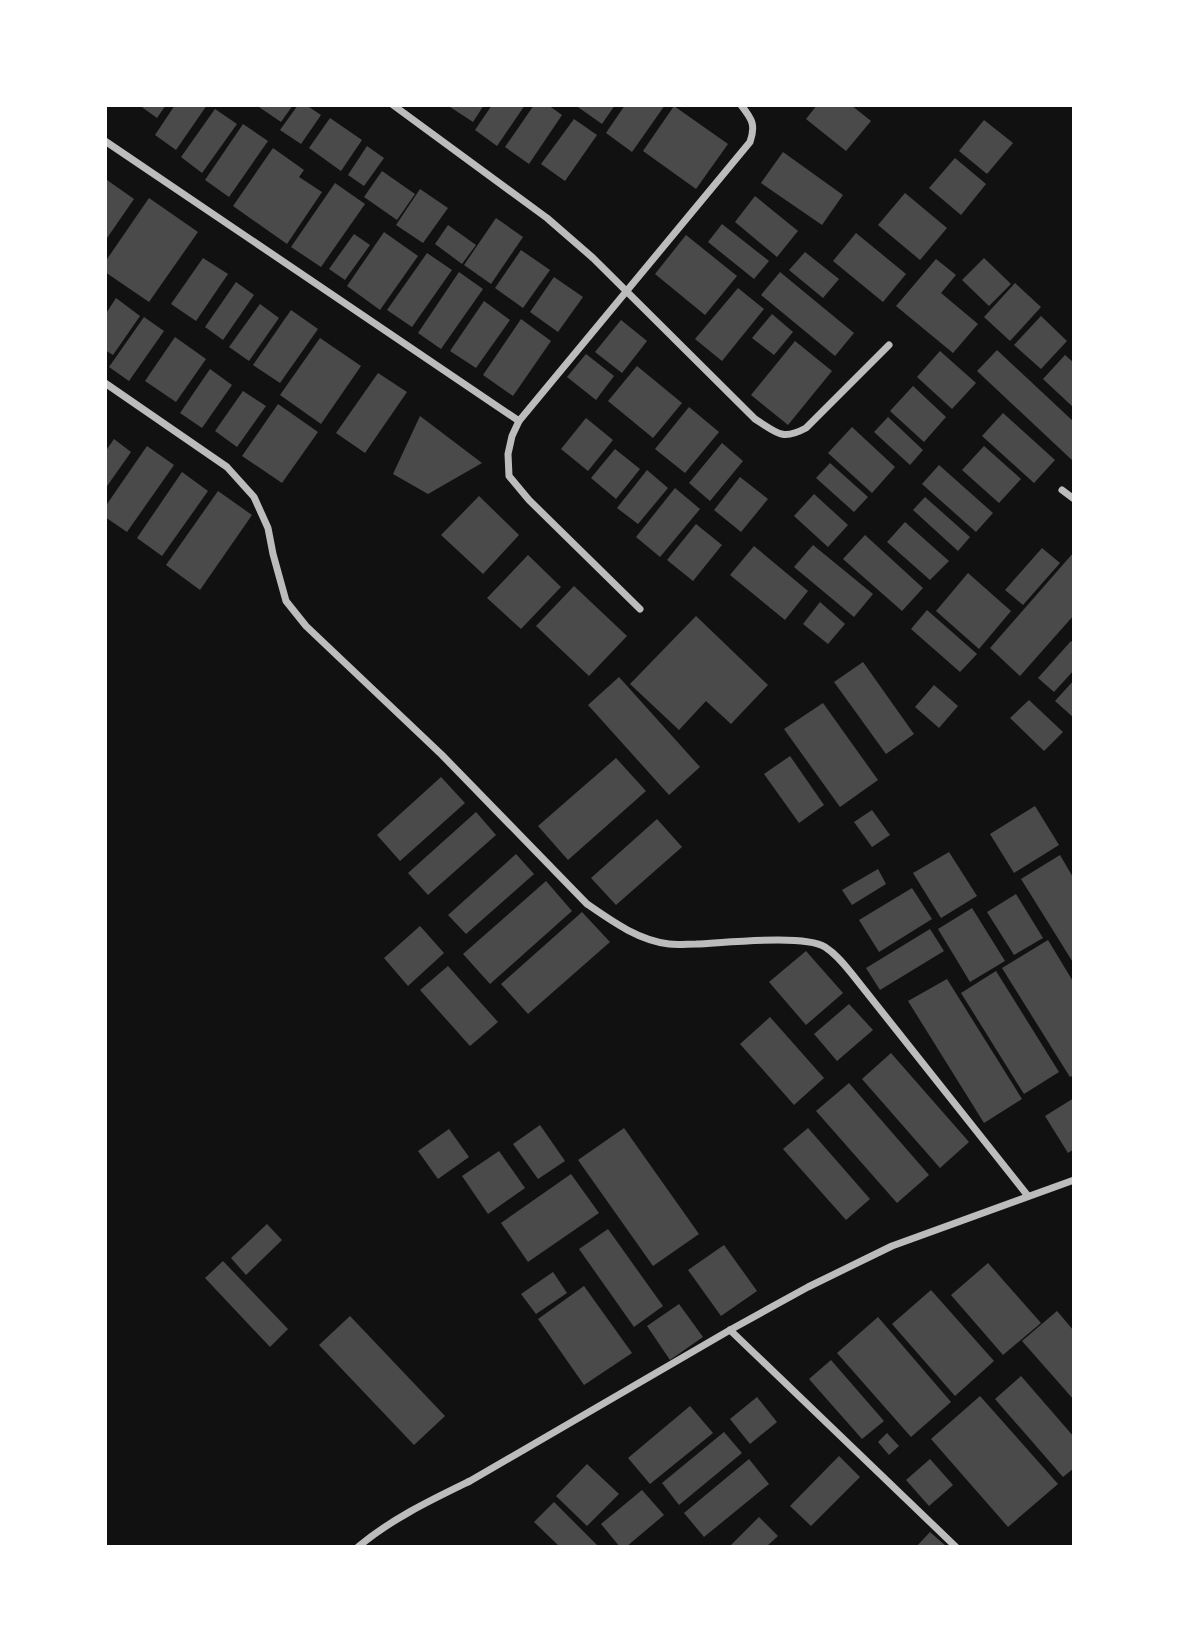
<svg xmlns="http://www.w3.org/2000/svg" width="1179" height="1652" font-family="Roboto,sans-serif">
  <rect width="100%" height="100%" fill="#111"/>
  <g fill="#4a4a4a">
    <path d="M139,105H166L157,118Z"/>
    <path d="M175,105H207L176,150L155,135Z"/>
    <path d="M261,105H293L281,122L259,107Z"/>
    <path d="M298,105H306L321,115L301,144L280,130Z"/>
    <path d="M447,105H484L473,122Z"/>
    <path d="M492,105H525L497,146L475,130Z"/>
    <path d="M534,105H548L562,115L529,164L505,147Z"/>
    <path d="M575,105H615L602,124Z"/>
    <path d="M625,105H665L632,152L606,133Z"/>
    <path d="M817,105H851L871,121L846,151L806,119Z"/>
    <path d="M674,106L728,144L696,189L643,151Z"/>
    <path d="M215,109L237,124L202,173L181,157Z"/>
    <path d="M330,118L362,140L341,171L309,148Z"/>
    <path d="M574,119L597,135L565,181L541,164Z"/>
    <path d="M984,120L1013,143L987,174L959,151Z"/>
    <path d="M243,124L268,141L229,197L205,180Z"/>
    <path d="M367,146L384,158L364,186L348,175Z"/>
    <path d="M273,148L304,170L299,177L322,192L287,244L233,206Z"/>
    <path d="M783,152L843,195L822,225L761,183Z"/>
    <path d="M955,158L986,184L961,215L929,188Z"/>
    <path d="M382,171L415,194L397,220L364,197Z"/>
    <path d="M107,180L134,199L105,241V183Z"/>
    <path d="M335,183L365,204L321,267L291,247Z"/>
    <path d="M420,189L448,208L423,243L396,225Z"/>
    <path d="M905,193L947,228L920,260L878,225Z"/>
    <path d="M755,196L798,231L777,257L735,222Z"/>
    <path d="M149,198L198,232L149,302L105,272V262Z"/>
    <path d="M496,218L523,237L491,284L464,265Z"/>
    <path d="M722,224L769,261L754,279L708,242Z"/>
    <path d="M448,225L476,245L462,264L435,244Z"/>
    <path d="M384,232L418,256L380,310L347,286Z"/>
    <path d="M856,233L906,274L883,302L833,261Z"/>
    <path d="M354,234L370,245L345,280L329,269Z"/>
    <path d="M686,235L737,276L705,315L655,274Z"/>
    <path d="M521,250L550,270L523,308L495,288Z"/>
    <path d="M805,252L839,279L823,298L789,270Z"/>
    <path d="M427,253L452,270L412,327L387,310Z"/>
    <path d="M203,258L228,274L196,321L171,304Z"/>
    <path d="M984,258L1011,284L989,306L962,280Z"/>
    <path d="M936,259L956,275L941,293L978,324L953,353L896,306Z"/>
    <path d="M459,272L483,289L441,349L418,333Z"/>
    <path d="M780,272L854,333L835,356L761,295Z"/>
    <path d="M554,277L583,297L558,332L530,312Z"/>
    <path d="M236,282L254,295L223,340L205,327Z"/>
    <path d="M1015,283L1041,307L1010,341L984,317Z"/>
    <path d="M738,288L764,309L722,361L695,339Z"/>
    <path d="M116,298L140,316L113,355L105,350V315Z"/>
    <path d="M484,301L510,320L476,368L450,351Z"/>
    <path d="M260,304L279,318L249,361L229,347Z"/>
    <path d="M291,310L318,329L280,383L253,365Z"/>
    <path d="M772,314L793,332L774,355L752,338Z"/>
    <path d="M1041,316L1067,341L1041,369L1014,345Z"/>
    <path d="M144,317L164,331L129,381L109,367Z"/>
    <path d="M521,319L551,341L513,396L483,375Z"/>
    <path d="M621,320L647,341L622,373L595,352Z"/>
    <path d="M175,337L206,359L176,402L145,381Z"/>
    <path d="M320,338L361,366L321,424L280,395Z"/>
    <path d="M795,341L832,371L788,425L751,395Z"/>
    <path d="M997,350L1074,422V462L977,371Z"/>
    <path d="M940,351L976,383L952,409L917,377Z"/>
    <path d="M586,354L614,376L596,400L567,377Z"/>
    <path d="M1065,355L1074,363V408L1043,379Z"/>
    <path d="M637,366L682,403L653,438L608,401Z"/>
    <path d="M210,369L232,385L202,428L180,413Z"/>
    <path d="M378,373L407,392L365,453L336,433Z"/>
    <path d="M913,386L946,417L924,442L890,411Z"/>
    <path d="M243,391L266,406L237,447L215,431Z"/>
    <path d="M278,404L318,432L282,483L242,456Z"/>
    <path d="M689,407L719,432L685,473L655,449Z"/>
    <path d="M1003,413L1055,460L1034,483L982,436Z"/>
    <path d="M420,416L482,463L428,494L393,474Z"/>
    <path d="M888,417L923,450L910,465L874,432Z"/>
    <path d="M586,418L613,440L588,471L561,449Z"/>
    <path d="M852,427L895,467L872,493L828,453Z"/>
    <path d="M114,439L131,452L105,489V452Z"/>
    <path d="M722,443L743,461L710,501L689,483Z"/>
    <path d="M147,446L174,465L127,532L105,517V507Z"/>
    <path d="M984,446L1021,479L999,503L962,470Z"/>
    <path d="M615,449L640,469L616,499L591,478Z"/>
    <path d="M830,463L868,497L854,512L816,478Z"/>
    <path d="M939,465L993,513L976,532L922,484Z"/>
    <path d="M647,470L668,488L638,524L617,508Z"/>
    <path d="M182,472L208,491L162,556L137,538Z"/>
    <path d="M740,477L768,499L741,532L714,510Z"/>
    <path d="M675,488L700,509L660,557L636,537Z"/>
    <path d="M218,491L252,515L200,590L166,565Z"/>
    <path d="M814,494L848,525L828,547L794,516Z"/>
    <path d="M479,496L519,535L483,574L441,535Z"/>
    <path d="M925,497L970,537L958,551L913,510Z"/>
    <path d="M905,522L949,561L930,580L887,542Z"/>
    <path d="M696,524L722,545L693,581L667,560Z"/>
    <path d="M865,535L923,588L902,611L843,559Z"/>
    <path d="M813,545L873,594L854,617L794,567Z"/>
    <path d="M754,546L808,591L785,620L730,575Z"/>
    <path d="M1042,548L1060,563L1023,605L1005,590Z"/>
    <path d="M1074,552V615L1020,676L990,648Z"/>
    <path d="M528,555L561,587L521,629L487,598Z"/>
    <path d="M968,573L1011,611L979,649L936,611Z"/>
    <path d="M574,586L627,636L589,676L536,626Z"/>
    <path d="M820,602L845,624L828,644L803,624Z"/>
    <path d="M927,610L977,654L960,672L911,629Z"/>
    <path d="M696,616L768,685L731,724L706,701L679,730L630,684Z"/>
    <path d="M1071,641L1074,644V670L1054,692L1038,678Z"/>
    <path d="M863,662L914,734L886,754L834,682Z"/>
    <path d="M619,677L700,767L669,795L588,705Z"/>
    <path d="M1074,680V718L1055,701Z"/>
    <path d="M934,685L958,706L939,728L915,707Z"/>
    <path d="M1029,700L1063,732L1044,751L1010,718Z"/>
    <path d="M823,703L878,780L840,807L784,729Z"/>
    <path d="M790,756L824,805L799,823L764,774Z"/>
    <path d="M616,758L646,791L568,860L538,826Z"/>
    <path d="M441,777L465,803L400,861L377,835Z"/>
    <path d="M1035,806L1059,845L1014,873L990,834Z"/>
    <path d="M872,810L890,835L872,847L854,822Z"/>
    <path d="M476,812L496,835L428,895L408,873Z"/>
    <path d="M657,819L682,847L616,905L591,878Z"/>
    <path d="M949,852L977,896L941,918L913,873Z"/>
    <path d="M516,854L534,874L466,934L448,915Z"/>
    <path d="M1060,855L1074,879V964L1021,879Z"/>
    <path d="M878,869L886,884L852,905L842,890Z"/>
    <path d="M546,881L572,911L490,984L463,954Z"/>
    <path d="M912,888L932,919L879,952L859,920Z"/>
    <path d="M1016,894L1043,938L1014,955L987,912Z"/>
    <path d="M972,908L1005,961L970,982L938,929Z"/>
    <path d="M582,912L610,942L528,1014L501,984Z"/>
    <path d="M420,926L444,953L408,986L384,958Z"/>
    <path d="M930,929L944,951L880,990L866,968Z"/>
    <path d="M1048,940L1074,983V1075L1070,1077L1002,968Z"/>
    <path d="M806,951L843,993L806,1025L769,982Z"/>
    <path d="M448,966L498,1022L470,1046L420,990Z"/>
    <path d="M996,971L1059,1072L1024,1094L961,993Z"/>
    <path d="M947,979L1022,1099L984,1123L908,1001Z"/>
    <path d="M849,1004L873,1030L837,1061L814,1034Z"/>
    <path d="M770,1017L824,1078L794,1105L740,1044Z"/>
    <path d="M891,1053L969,1142L940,1168L862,1079Z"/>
    <path d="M849,1083L929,1175L897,1203L816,1111Z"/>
    <path d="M1074,1098V1149L1068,1153L1045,1116Z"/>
    <path d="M540,1125L565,1161L538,1179L513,1144Z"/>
    <path d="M624,1128L699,1234L653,1266L578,1160Z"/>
    <path d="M808,1128L870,1199L846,1220L783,1149Z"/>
    <path d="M449,1129L469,1157L438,1179L418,1151Z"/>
    <path d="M499,1151L525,1188L488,1214L462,1176Z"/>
    <path d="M571,1174L599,1213L528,1262L501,1223Z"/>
    <path d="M267,1224L282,1240L246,1275L231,1258Z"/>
    <path d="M608,1229L663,1306L634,1327L579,1249Z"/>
    <path d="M724,1245L757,1291L721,1316L688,1270Z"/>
    <path d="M223,1261L288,1329L270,1347L205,1278Z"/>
    <path d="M988,1263L1041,1323L1003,1355L951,1295Z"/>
    <path d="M553,1272L567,1293L536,1314L521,1294Z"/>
    <path d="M584,1286L632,1353L584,1385L538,1319Z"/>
    <path d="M931,1290L994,1361L955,1396L892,1324Z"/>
    <path d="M679,1304L703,1337L670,1360L647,1326Z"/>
    <path d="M1057,1311L1074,1331V1400L1022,1341Z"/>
    <path d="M350,1316L445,1416L414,1445L319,1345Z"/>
    <path d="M878,1317L951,1402L911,1437L837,1353Z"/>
    <path d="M831,1360L884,1421L862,1439L809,1379Z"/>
    <path d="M1021,1376L1074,1437V1468L1063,1477L995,1399Z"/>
    <path d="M980,1396L1058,1484L1008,1527L931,1439Z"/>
    <path d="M757,1397L777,1422L750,1444L730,1419Z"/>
    <path d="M690,1406L713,1433L650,1484L628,1458Z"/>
    <path d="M724,1432L742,1453L679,1505L662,1483Z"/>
    <path d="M887,1433L899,1446L889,1455L878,1442Z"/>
    <path d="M839,1456L860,1477L811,1526L790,1506Z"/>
    <path d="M749,1459L769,1484L704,1537L684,1513Z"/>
    <path d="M930,1459L953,1485L929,1506L906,1480Z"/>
    <path d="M587,1464L619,1494L587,1526L556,1496Z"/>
    <path d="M642,1490L664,1515L626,1547H620L601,1524Z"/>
    <path d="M554,1502L599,1547H560L534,1522Z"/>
    <path d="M759,1517L778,1536L766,1547H729Z"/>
    <path d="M930,1532L947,1547H916Z"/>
  </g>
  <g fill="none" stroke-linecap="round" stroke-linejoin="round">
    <g stroke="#bcbcbc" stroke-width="7">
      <path d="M393,105L547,218L593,258L755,419C777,433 782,441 806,428L889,345"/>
      <path d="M105,141L519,421"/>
      <path d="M105,383L227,467L254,497L268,528L273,554L286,601L306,626L442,755L587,904C613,922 638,940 669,944C678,945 687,944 696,944C724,943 804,934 825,947C836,954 844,964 852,974L1028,1196"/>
      <path d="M1062,490L1074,499"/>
      <path d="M640,609L529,500L509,476L508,454L512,436L519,421L750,142C756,125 752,119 741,105"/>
      <path d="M730,1330L956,1547"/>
      <path d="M358,1547C391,1519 431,1500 470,1481L730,1330L808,1287L892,1246L1074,1180"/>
    </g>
  </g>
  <rect width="1179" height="1652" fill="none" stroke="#ffffff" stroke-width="214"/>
</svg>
